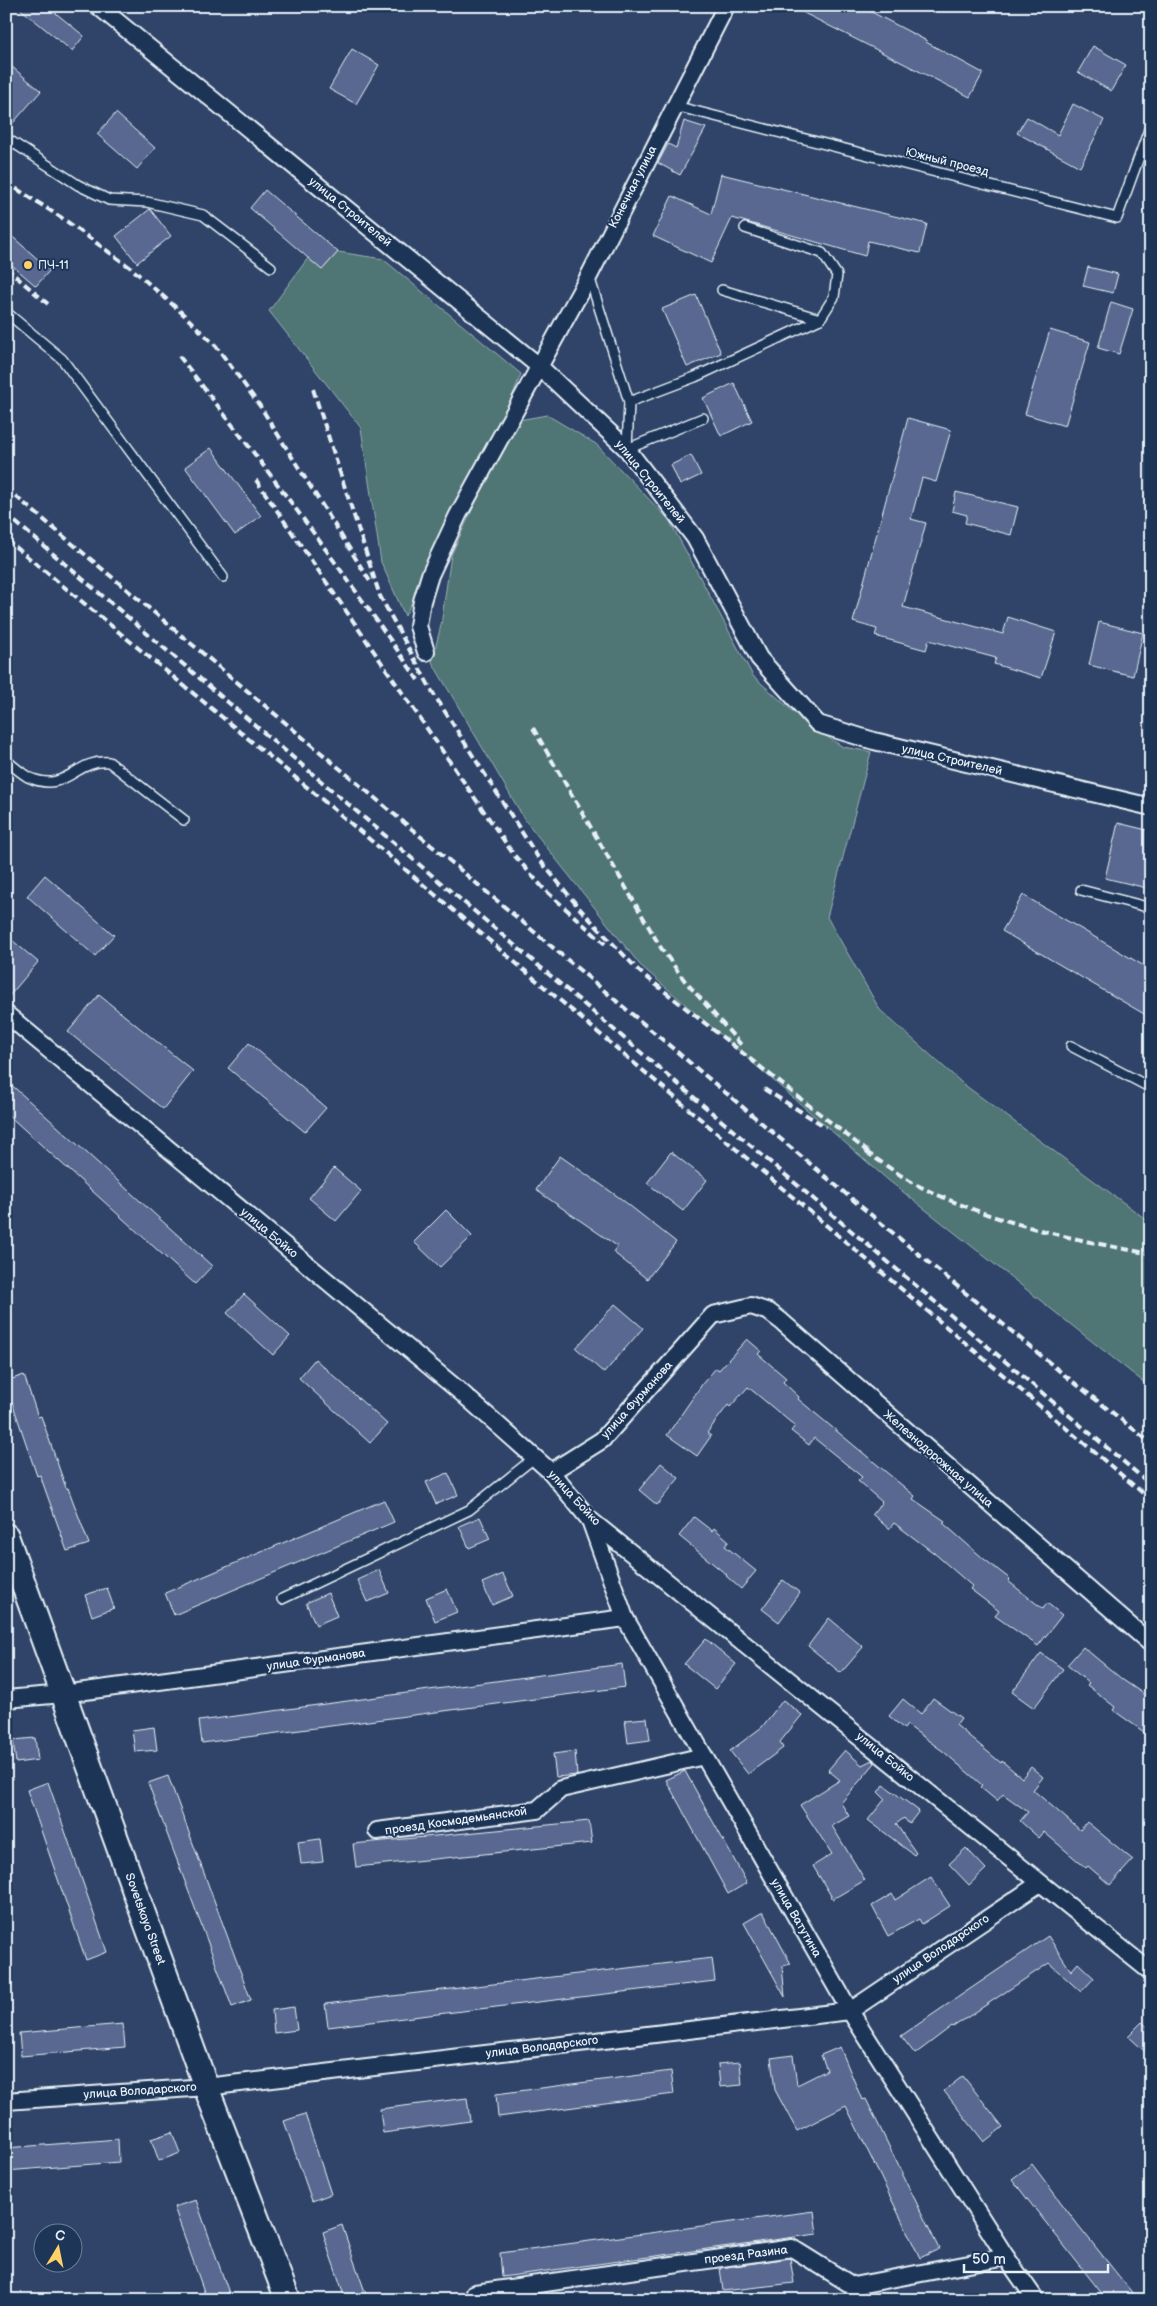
<svg xmlns="http://www.w3.org/2000/svg" width="1157" height="2306" font-family="'Balsamiq Sans',sans-serif">
  <rect width="100%" height="100%" fill="#2f4468"/>
  <filter id="ink" filterUnits="userSpaceOnUse"><feTurbulence type="fractalNoise" baseFrequency=".02" numOctaves="2"/><feDisplacementMap in="SourceGraphic" scale="10" xChannelSelector="R" yChannelSelector="G"/><feConvolveMatrix kernelMatrix="1 2 1 2 8 2 1 2 1" color-interpolation-filters="sRGB"/></filter>
  <g filter="url(#ink)">
    <g fill="#4f7475" stroke="#9cb2b6">
      <path d="M338,252L383,259L521,374L509,404L405,616L381,562L361,428L269,311L308,258L322,270Z"/>
      <path d="M547,415L596,444L669,520L753,676L806,723L843,747L871,752L827,917L880,1010L962,1083L1151,1223V1388L888,1180L640,965L525,820L432,662L441,625L451,555L491,470L519,420Z"/>
    </g>
    <g fill="#586890" stroke="#e8f1f8">
      <path d="M17,6H47L84,36L72,51Z"/>
      <path d="M790,6H860L927,41L926,42L983,73L970,97Z"/>
      <path d="M1093,46L1126,65L1111,91L1078,72Z"/>
      <path d="M352,49L379,65L356,104L329,89Z"/>
      <path d="M6,62L41,91L6,131Z"/>
      <path d="M1073,104L1104,120L1080,167L1017,133L1027,117L1058,135Z"/>
      <path d="M116,113L155,148L137,169L97,134Z"/>
      <path d="M684,121L706,128L680,175L658,163L668,144L676,148Z"/>
      <path d="M721,174L927,224L920,253L868,241L865,256L732,218L711,263L653,236L672,196L711,214Z"/>
      <path d="M265,190L338,252L322,270L250,208Z"/>
      <path d="M150,209L171,236L137,263L116,236Z"/>
      <path d="M6,231L50,270L36,286L6,260Z"/>
      <path d="M1088,267L1118,274L1113,293L1083,286Z"/>
      <path d="M696,295L721,353L687,367L662,309Z"/>
      <path d="M1111,302L1133,309L1119,354L1098,348Z"/>
      <path d="M1050,330L1090,342L1065,426L1025,414Z"/>
      <path d="M734,383L752,421L721,436L703,398Z"/>
      <path d="M908,418L951,430L936,482L922,478L911,519L926,523L903,607L1003,634L1008,617L1056,632L1041,678L994,664L996,658L929,640L926,650L875,636L877,629L853,622Z"/>
      <path d="M211,448L261,516L235,535L185,467Z"/>
      <path d="M691,455L701,475L680,485L671,465Z"/>
      <path d="M956,492L1018,507L1011,535L965,523L967,515L952,511Z"/>
      <path d="M1099,622L1143,633L1133,676L1089,665Z"/>
      <path d="M1118,823L1151,831V889L1105,878Z"/>
      <path d="M45,875L114,935L95,956L27,896Z"/>
      <path d="M1023,895L1151,970V1018L1002,931Z"/>
      <path d="M6,935L38,962L6,1000Z"/>
      <path d="M99,995L193,1071L163,1109L68,1032Z"/>
      <path d="M249,1043L326,1108L305,1132L228,1068Z"/>
      <path d="M6,1080L212,1266L195,1284L6,1113Z"/>
      <path d="M671,1152L707,1180L683,1211L647,1183Z"/>
      <path d="M560,1156L620,1198L676,1242L647,1279L613,1252L617,1246L536,1190Z"/>
      <path d="M334,1168L361,1191L336,1221L309,1198Z"/>
      <path d="M446,1210L472,1236L440,1267L414,1242Z"/>
      <path d="M244,1294L290,1336L273,1355L227,1313Z"/>
      <path d="M615,1304L643,1328L604,1373L576,1348Z"/>
      <path d="M747,1339L761,1351L758,1354L786,1378L783,1382L799,1397L798,1399L915,1496L913,1499L945,1521L943,1523L984,1559L1010,1579L1008,1581L1043,1609L1047,1603L1062,1615L1038,1646L995,1616L999,1611L970,1589L972,1586L934,1553L894,1523L889,1529L872,1514L882,1502L858,1481L862,1477L814,1438L809,1445L791,1431L795,1426L748,1387L730,1407L728,1405L707,1433L711,1436L697,1456L667,1435L703,1383L716,1368L719,1370Z"/>
      <path d="M315,1359L387,1424L370,1443L299,1378Z"/>
      <path d="M24,1375L38,1417L41,1416L66,1488H68L89,1544L67,1551L40,1475L37,1476L12,1402H9L6,1394V1381Z"/>
      <path d="M661,1463L679,1478L657,1505L639,1490Z"/>
      <path d="M448,1473L458,1495L436,1504L426,1482Z"/>
      <path d="M384,1500L394,1522L174,1615L165,1593Z"/>
      <path d="M480,1517L490,1539L469,1548L459,1526Z"/>
      <path d="M694,1517L712,1531L714,1528L729,1541L725,1546L756,1571L741,1589L726,1576L727,1575L679,1536Z"/>
      <path d="M379,1570L389,1593L367,1602L357,1580Z"/>
      <path d="M503,1574L513,1596L492,1605L482,1583Z"/>
      <path d="M783,1580L800,1593L779,1622L762,1609Z"/>
      <path d="M107,1588L114,1608L92,1616L85,1595Z"/>
      <path d="M447,1589L457,1612L435,1621L426,1598Z"/>
      <path d="M328,1593L337,1616L316,1625L306,1603Z"/>
      <path d="M829,1618L863,1647L841,1673L808,1646Z"/>
      <path d="M706,1639L736,1664L715,1689L684,1664Z"/>
      <path d="M1083,1647L1123,1680L1151,1699V1737L1113,1710L1115,1707L1087,1685L1089,1683L1067,1665Z"/>
      <path d="M1041,1653L1063,1669L1034,1708L1012,1692Z"/>
      <path d="M622,1664L625,1687L202,1743L199,1721Z"/>
      <path d="M933,1698L961,1718L956,1725L1001,1763L1002,1761L1022,1778L1031,1767L1043,1777L1033,1790L1080,1830L1087,1822L1133,1860L1110,1885L1088,1866L1086,1868L1044,1832L1039,1838L1020,1821L1028,1812L1003,1794L997,1801L980,1787L982,1785L944,1752L907,1725L904,1729L889,1716L903,1699L921,1714Z"/>
      <path d="M783,1700L802,1715L780,1742L783,1748L748,1774L730,1751L762,1727Z"/>
      <path d="M647,1718L650,1740L628,1743L625,1720Z"/>
      <path d="M154,1727L157,1750L135,1752L132,1730Z"/>
      <path d="M35,1738L38,1760L16,1763L13,1740Z"/>
      <path d="M845,1750L862,1765L872,1760L875,1763L841,1803L849,1816L832,1826L865,1880L833,1899L813,1866L832,1854L800,1805L840,1780L828,1770Z"/>
      <path d="M575,1751L577,1775L556,1777L553,1754Z"/>
      <path d="M685,1771L747,1883L728,1894L666,1780Z"/>
      <path d="M168,1776L251,2000L232,2007L148,1783Z"/>
      <path d="M48,1782L107,1952L86,1960L27,1790Z"/>
      <path d="M884,1785L919,1811L909,1824L904,1818L896,1824L916,1853L914,1855L868,1820L885,1799L878,1792Z"/>
      <path d="M589,1821L592,1843L356,1867L353,1844Z"/>
      <path d="M320,1839L323,1862L301,1864L298,1842Z"/>
      <path d="M966,1848L986,1869L969,1885L949,1864Z"/>
      <path d="M931,1877L950,1906L922,1924L919,1919L888,1936L872,1906L892,1894L895,1900Z"/>
      <path d="M763,1912L791,1964L782,1966L785,1997L744,1923Z"/>
      <path d="M1048,1936L1071,1971L1078,1963L1094,1978L1081,1992L1049,1963L953,2027L952,2026L915,2054L901,2036Z"/>
      <path d="M712,1958L715,1981L328,2027L325,2004Z"/>
      <path d="M294,2007L297,2030L274,2033L272,2010Z"/>
      <path d="M1142,2022L1151,2030V2057L1128,2036Z"/>
      <path d="M123,2024L125,2047L21,2056L19,2033Z"/>
      <path d="M840,2047L862,2100L866,2099L939,2249L920,2258L846,2106L797,2131L775,2090L771,2058L793,2055L797,2085L827,2070L821,2055Z"/>
      <path d="M740,2062L742,2085L720,2087L718,2064Z"/>
      <path d="M671,2071L674,2094L498,2117L496,2094Z"/>
      <path d="M963,2076L1003,2127L984,2142L944,2091Z"/>
      <path d="M467,2098L470,2121L383,2133L380,2109Z"/>
      <path d="M305,2114L331,2194L312,2201L284,2121Z"/>
      <path d="M172,2132L180,2153L159,2161L151,2139Z"/>
      <path d="M118,2139L119,2162L6,2171V2148Z"/>
      <path d="M1032,2164L1078,2225L1138,2300H1107L1028,2200L1012,2179Z"/>
      <path d="M196,2200L229,2293L211,2300H207L174,2207Z"/>
      <path d="M814,2211L817,2234L502,2277L500,2253Z"/>
      <path d="M342,2225L354,2261L368,2300H346L329,2252L323,2232Z"/>
      <path d="M790,2258L794,2283L723,2291L720,2268Z"/>
    </g>
    <g fill="none" stroke-linecap="round" stroke-linejoin="round">
      <defs>
        <g id="lane">
          <path d="M675,106L1117,218L1151,124"/>
          <path d="M6,138L78,185L109,200L147,202L203,215L271,267"/>
          <path d="M589,276L629,402L627,449L703,418"/>
          <path d="M722,290L820,319"/>
          <path d="M6,312L62,359L223,577"/>
          <path d="M629,402L695,377L820,319L834,297L837,275L822,253L745,228"/>
          <path d="M6,760C13,766 21,773 28,777C67,795 74,759 109,762L184,820"/>
          <path d="M1081,890L1151,908"/>
          <path d="M1071,1046L1151,1088"/>
          <path d="M282,1599L469,1510L534,1458"/>
        </g>
        <g id="street">
          <path d="M98,6L540,367L627,449L695,538L759,658L818,724L874,741L1151,807"/>
          <path d="M426,652L418,626L422,601L430,575L458,515L589,276L726,6"/>
          <path d="M6,1014L463,1394L551,1472L589,1519L1151,1972"/>
          <path d="M551,1472L602,1440L713,1315L751,1306L769,1312L781,1321L1151,1644"/>
          <path d="M590,1520L625,1618L850,2011L1006,2257L1036,2300"/>
          <path d="M6,1699L63,1694L625,1618"/>
          <path d="M377,1831L537,1810L561,1789L704,1756"/>
          <path d="M6,2101L206,2087L850,2011L1040,1883"/>
          <path d="M475,2293L792,2248L853,2286L1006,2257"/>
        </g>
        <path id="secondary" d="M6,1536L206,2087L288,2300"/>
      </defs>
      <use href="#lane" stroke="#e8f1f8" stroke-width="12"/>
      <use href="#street" stroke="#e8f1f8" stroke-width="20"/>
      <use href="#secondary" stroke="#e8f1f8" stroke-width="28"/>
      <use href="#lane" stroke="#1d3557" stroke-width="9"/>
      <use href="#street" stroke="#1d3557" stroke-width="16"/>
      <use href="#secondary" stroke="#1d3557" stroke-width="24"/>
      <g stroke="#e8f1f8" stroke-width="4" stroke-dasharray="8 4" stroke-linecap="butt">
        <path d="M6,182L62,218L131,268L181,312L216,346L260,406L371,583"/>
        <path d="M6,268L48,304"/>
        <path d="M179,356C262,462 342,569 418,680"/>
        <path d="M313,389L380,596L433,693L539,859L580,909L640,972L872,1155"/>
        <path d="M256,480L514,855L545,890L605,944"/>
        <path d="M6,488L858,1204L1062,1373L1151,1443"/>
        <path d="M6,514L1151,1485"/>
        <path d="M6,539L342,816L1151,1500"/>
        <path d="M533,728L661,948L685,981L743,1047"/>
        <path d="M764,1089L826,1127"/>
        <path d="M866,1152C883,1163 900,1176 917,1185C990,1222 1071,1239 1151,1254"/>
      </g>
    </g>
  </g>
  <circle fill="#ffd166" stroke="#1d3557" stroke-width="2" cx="28" cy="265" r="5"/>
  <g text-anchor="middle" dominant-baseline="central" stroke-width="4" stroke-linejoin="round" paint-order="stroke">
    <g font-size="12" fill="#e8f1f8" stroke="#1d3557">
      <text transform="translate(947 162) rotate(14)">Южный проезд</text>
      <text transform="translate(633 187) rotate(-63)">Конечная улица</text>
      <text transform="translate(350 212) rotate(39)">улица Строителей</text>
      <text transform="translate(650 482) rotate(51)">улица Строителей</text>
      <text transform="translate(952 760) rotate(13)">улица Строителей</text>
      <text transform="translate(269 1233) rotate(40)">улица Бойко</text>
      <text transform="translate(637 1400) rotate(-48)">улица Фурманова</text>
      <text transform="translate(938 1459) rotate(41)">Железнодорожная улица</text>
      <text transform="translate(574 1498) rotate(47)">улица Бойко</text>
      <text transform="translate(316 1660) rotate(-8)">улица Фурманова</text>
      <text transform="translate(885 1757) rotate(39)">улица Бойко</text>
      <text transform="translate(456 1821) rotate(-8)">проезд Космодемьянской</text>
      <text transform="translate(796 1918) rotate(60)">улица Ватутина</text>
      <text transform="translate(145 1919) rotate(70)">Sovetskaya Street</text>
      <text transform="translate(941 1949) rotate(-34)">улица Володарского</text>
      <text transform="translate(542 2047) rotate(-7)">улица Володарского</text>
      <text transform="translate(140 2091) rotate(-4)">улица Володарского</text>
      <text transform="translate(746 2255) rotate(-7)">проезд Разина</text>
    </g>
    <g font-size="12" fill="#e8f1f8" stroke="#1d3557" text-anchor="start">
      <text x="38" y="265">ПЧ-11</text>
    </g>
  </g>
  <rect width="1157" height="2306" fill="none" stroke="#1d3557" stroke-width="25"/>
  <rect x="12" y="12" width="1132" height="2281" fill="none" stroke="#e8f1f8" stroke-width="2" filter="url(#ink)"/>
  <g transform="translate(58 2248) rotate(10)"><circle r="24" fill="#1d3557" stroke="#6e8097"/>
  <path d="M0-4L9 19L0 12L-9 19Z" fill="#ffd166"/>
  <text y="-8" font-size="14" font-weight="bold" text-anchor="middle" fill="#e8f1f8">С</text>
  </g>
  <path d="M964 2264v8h144v-8" fill="none" stroke="#e8f1f8" stroke-width="2.5"/>
  <text x="972" y="2264" font-size="15" fill="#e8f1f8" stroke="#1d3557" stroke-width="4" paint-order="stroke">50 m</text>
</svg>
